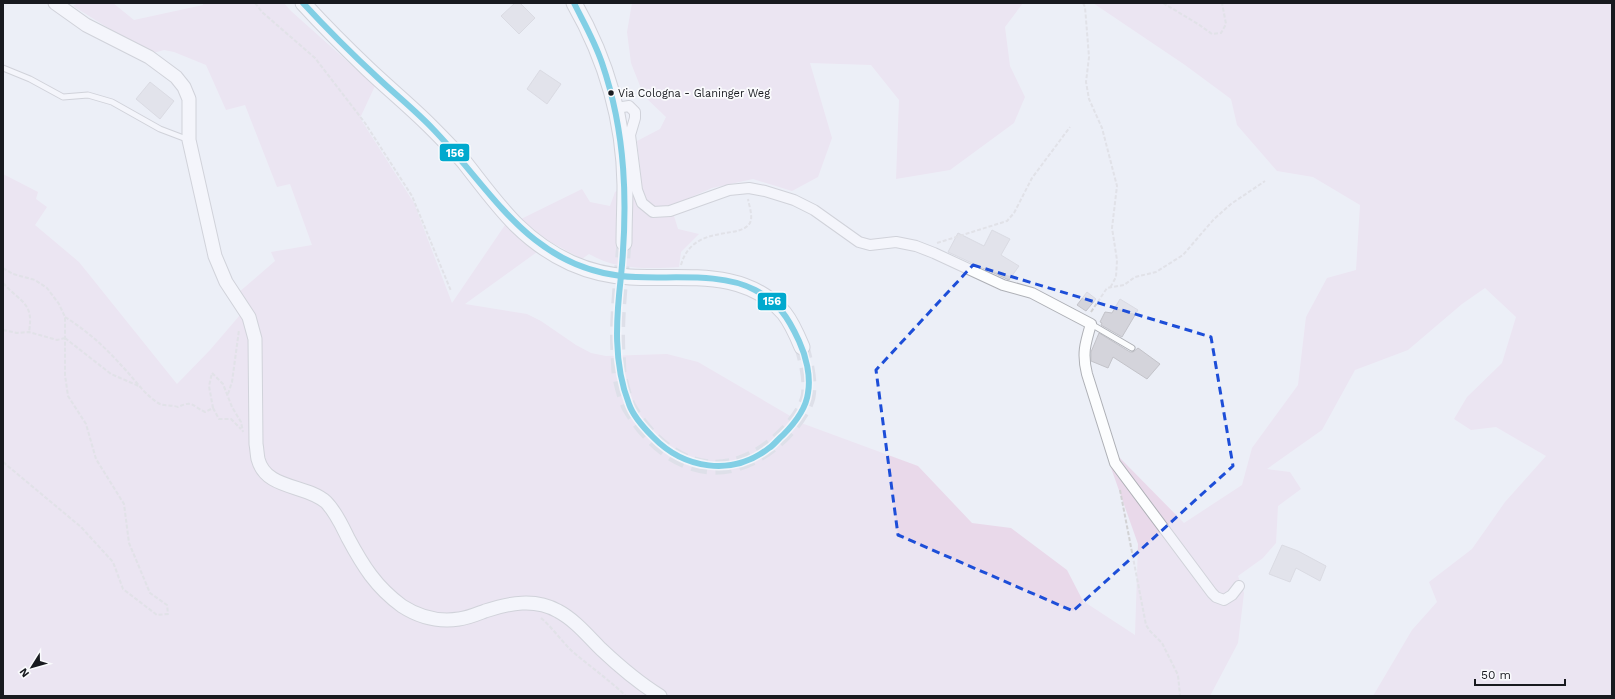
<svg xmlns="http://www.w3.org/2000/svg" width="1615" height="699" font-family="'Work Sans',sans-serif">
  <rect width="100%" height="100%" fill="#eceff7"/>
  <g fill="#e9d9ea">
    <path d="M78,3H113L134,20L203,5V3H284L291,11L375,86L360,118L414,203L452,303L505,225L537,252L465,304L527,314L541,321L576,345L591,353L606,356L667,354L698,362L804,424L918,466L972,523L1011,528L1067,570L1083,601L1135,635L1138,544L1110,465L1120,458L1184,523L1242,485L1252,448L1298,385L1306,317L1327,278L1356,270L1360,205L1313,177L1277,171L1237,125L1231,99L1185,65L1093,3H1612V696H1373L1412,630L1437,602L1429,582L1472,549L1505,502L1546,456L1496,427L1471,430L1454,419L1467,397L1502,363L1516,317L1485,288L1462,304L1408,350L1355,370L1322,430L1267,469L1290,472L1301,489L1278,506L1276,543L1263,558L1238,576L1244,593L1238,643L1210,696H3V174L38,192L36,199L47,207L35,225L79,262L177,384L210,350L240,315L231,299L275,261L271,252L312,245L290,184L277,187L245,105L226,110L206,65L174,52L164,50L150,54L73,6Z"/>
    <path d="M632,3H1023L1005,27L1010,66L1025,97L1014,123L950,170L896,179L899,100L871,65L810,63L832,138L818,177L792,191L753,179L712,188L671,206L678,229L699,234L681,252L679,267C649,269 616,270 589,254L582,259L547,240L521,219L582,189L590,202L610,206L615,192L641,179L637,141L660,129L666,117L644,96L631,63L627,32Z"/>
  </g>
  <g fill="#d4d4db" stroke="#c3c3c9">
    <path d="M515,3H520L535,18L519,34L501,16Z"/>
    <path d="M540,70L561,84L547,104L527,89Z"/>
    <path d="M150,82L174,101L160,119L136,99Z"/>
    <path d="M992,230L1010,239L1001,255L1019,266L1009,280L948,252L958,233L984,246Z"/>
    <path d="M1087,292L1096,299L1086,311L1077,305Z"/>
    <path d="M1120,299L1138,310L1122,337L1101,325L1102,323L1100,322L1105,312L1112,313Z"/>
    <path d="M1099,333L1130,352H1133L1138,348L1160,364L1147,379L1113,357L1108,368L1091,361V352Z"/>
    <path d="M1282,545L1298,551L1326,566L1320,581L1296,568L1290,582L1269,574Z"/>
  </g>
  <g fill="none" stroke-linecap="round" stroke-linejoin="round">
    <path stroke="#cccfd7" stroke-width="15" stroke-dasharray="15 8" stroke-linecap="butt" d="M624,243C621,280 616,317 618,354C619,362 618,371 620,378C622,387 625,399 629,407C662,463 717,489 772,445C786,434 804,414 808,397C811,380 806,363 802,347"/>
    <defs>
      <g id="service">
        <path d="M3,68L30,79L63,97L88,95L112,102L160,129L189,140"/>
        <path d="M1091,324L1132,348"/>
      </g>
      <path id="minor" d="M616,108L629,106L635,112V118L630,135L637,190L642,203L653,212L670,211L729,190L749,188L765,191L794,200L814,210L859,242L870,245L896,242L916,246L934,253L1003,285L1032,293L1091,324C1085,344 1082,354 1087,374L1115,463L1212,593L1216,597L1224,600L1232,595L1239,586"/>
      <path id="tertiary" d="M55,3L86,25L149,57L176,77L184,87L189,99V140L215,256L226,282L249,317L255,339L256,444C257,449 257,454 258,459C266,490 306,484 326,502C336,512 342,526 348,538C363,566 376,587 402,606C419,617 439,622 459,619C468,618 477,614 485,611C509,603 535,598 558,611C575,620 588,636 601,649C619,666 639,683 660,696"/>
      <g id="secondary">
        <path d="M303,3C324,26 346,48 368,69C388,88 410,106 430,126C442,138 454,150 465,163C498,205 521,240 571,263C589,271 610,276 630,277C683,280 744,267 784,313C792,323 797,335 802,347"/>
        <path d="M574,3C606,59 624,120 625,185C625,204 624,223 624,243"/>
      </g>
    </defs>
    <use href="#service" stroke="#aeb0b6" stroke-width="7"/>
    <use href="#minor" stroke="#aeb0b6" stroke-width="12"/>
    <use href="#tertiary" stroke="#aeb0b6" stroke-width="15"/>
    <use href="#secondary" stroke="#aeb0b6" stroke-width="17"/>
    <g stroke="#d2d2d4" stroke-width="2" stroke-dasharray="4 2" stroke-linecap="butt">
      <path d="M255,3L262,12L315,58L365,123L412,196L451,291"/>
      <path d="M1083,3L1085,7L1089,57L1086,82L1089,99L1102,128L1117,186L1112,228L1117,260L1116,277L1110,288"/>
      <path d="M1163,3L1198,24L1212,34L1221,33L1226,24L1222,3"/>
      <path d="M937,243L1007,221L1014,213L1032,178L1070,127"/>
      <path d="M681,265C693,221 746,242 751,220C752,213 749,205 748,199"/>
      <path d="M3,268L13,274L35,280L47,288L59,304L65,317V375L68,396L86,424L96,459L124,504L129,543L150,593L167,605L168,614L157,615L123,589L113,562L81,527L3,462"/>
      <path d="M3,283C21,303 34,302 29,332"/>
      <path d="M1091,312L1107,288L1124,285L1135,277L1156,272L1183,255L1214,219L1231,204L1265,181"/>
      <path d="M65,317C86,330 105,347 121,365C133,377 145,396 160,404C165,406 172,405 178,407C193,400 192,406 205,412L213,408L209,386L212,373L223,384L232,407L241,422L243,432"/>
      <path d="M3,330L17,333L29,332L57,340L65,338"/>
      <path d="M65,338L111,374L141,387"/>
      <path d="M228,394L232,382L239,330"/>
      <path d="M213,408L219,419H231L241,429"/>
      <path d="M1120,490L1146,625L1150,631L1162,643L1178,675L1180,696"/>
      <path d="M541,618C553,628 562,642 573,652C591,667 609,680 626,696"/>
    </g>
    <use href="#service" stroke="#fcfdfe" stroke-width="5"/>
    <use href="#minor" stroke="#fcfdfe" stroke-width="10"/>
    <use href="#tertiary" stroke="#fcfdfe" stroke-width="13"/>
    <use href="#secondary" stroke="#fcfdfe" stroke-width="15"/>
    <defs>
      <g id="bus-1">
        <path d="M303,3C327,29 352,54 378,78C396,95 416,111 433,129C492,190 528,265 621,276"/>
        <path d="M574,3C584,23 595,42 602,63C626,133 628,204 621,276"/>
        <path d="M621,276C661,281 718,270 755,290C778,302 788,317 799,341C806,356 811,376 808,393C806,409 794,424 783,435C778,439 774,445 769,448C732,477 684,469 653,437C643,427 633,416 629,404C613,363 616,319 621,276Z"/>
      </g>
    </defs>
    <use href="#bus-1" stroke="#fafbfd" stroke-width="9"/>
    <use href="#bus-1" stroke="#00a9ce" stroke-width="6"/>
  </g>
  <path d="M0 0H1615V699H0ZM973,265L1211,337L1233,466L1073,611L898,535L876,370Z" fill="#eceff7" fill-opacity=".55" fill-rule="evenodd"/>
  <path fill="none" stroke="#1d4ed8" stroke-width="3" stroke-dasharray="8 5" stroke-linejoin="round" d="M973,265L1211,337L1233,466L1073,611L898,535L876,370Z"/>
  <circle fill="#181a1f" stroke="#fafbfd" stroke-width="1.5" cx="611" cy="93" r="3.5"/>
  <g text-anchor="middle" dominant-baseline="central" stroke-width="3.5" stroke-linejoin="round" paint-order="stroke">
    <g font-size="11" fill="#181a1f" stroke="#fafbfd" text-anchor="start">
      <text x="618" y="93">Via Cologna - Glaninger Weg</text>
    </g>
  </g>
  <g stroke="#fafbfd" stroke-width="1.5">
    <rect x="439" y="143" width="31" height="19" rx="4" fill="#00a9ce"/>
    <rect x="757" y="292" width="30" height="19" rx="4" fill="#00a9ce"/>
  </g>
  <g font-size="11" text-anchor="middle" font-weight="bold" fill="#fff">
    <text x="455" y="157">156</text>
    <text x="772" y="305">156</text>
  </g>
  <rect width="1615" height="699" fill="none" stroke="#181a1f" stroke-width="8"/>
  <g transform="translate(32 667) rotate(233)" stroke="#fafbfd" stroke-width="3" paint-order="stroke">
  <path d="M0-3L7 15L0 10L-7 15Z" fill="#181a1f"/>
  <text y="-6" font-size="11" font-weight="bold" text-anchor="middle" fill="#181a1f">N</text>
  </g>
  <path d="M1475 679v6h90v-6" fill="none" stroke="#181a1f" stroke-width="2"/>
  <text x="1481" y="679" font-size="12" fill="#181a1f" stroke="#fafbfd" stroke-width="3" paint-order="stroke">50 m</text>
</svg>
